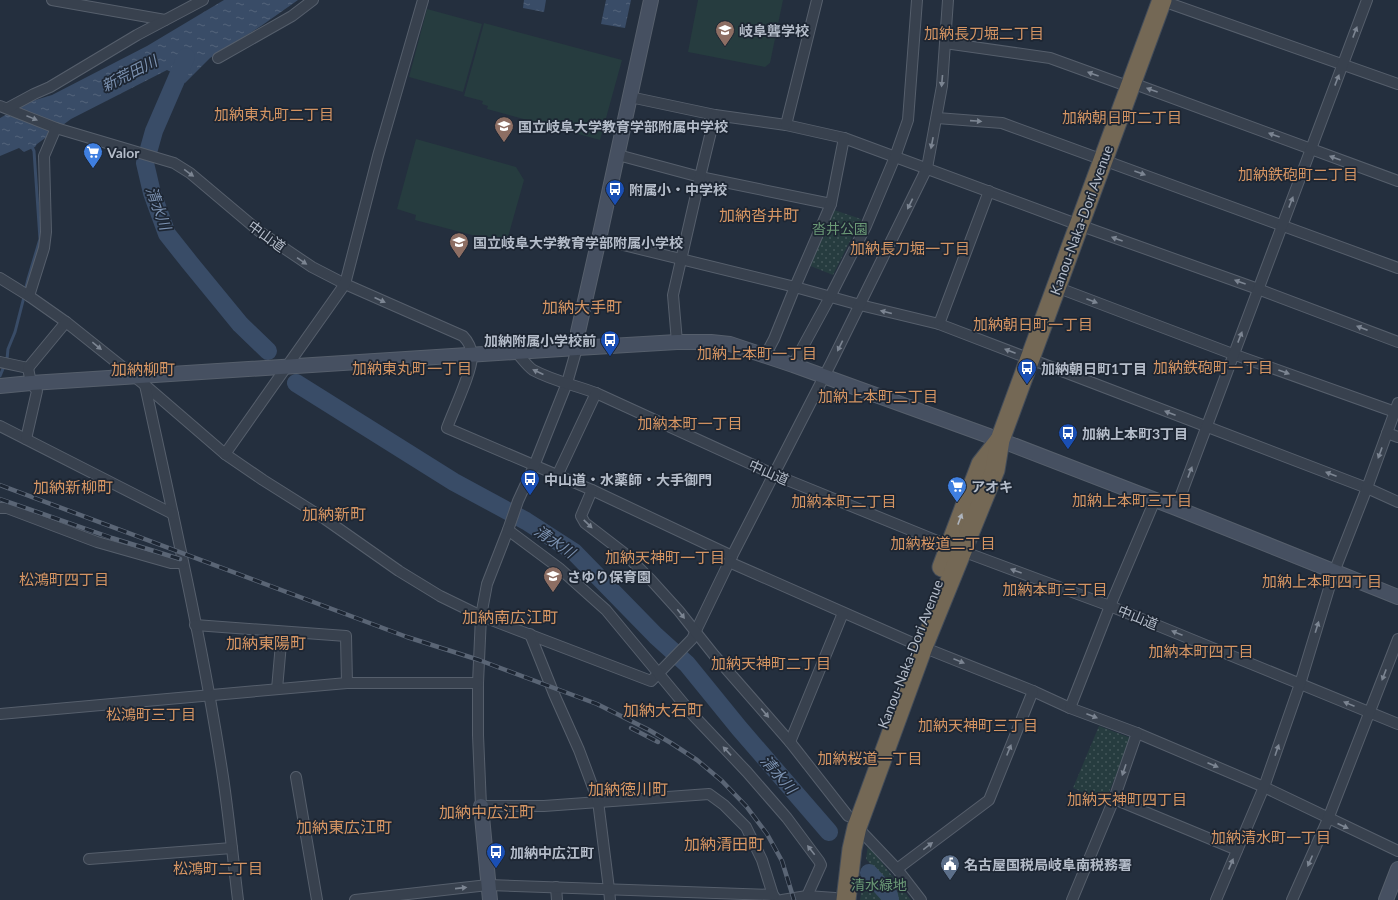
<svg xmlns="http://www.w3.org/2000/svg" width="1398" height="900" font-family="Lato,'Noto Sans JP',sans-serif">
  <defs>
    <pattern id="park-dots" width="8" height="8" patternUnits="userSpaceOnUse"><rect width="8" height="8" fill="#263c3f"/><path d="M2 2h.1M6 6h.1" fill="none" stroke="#435659" stroke-width="1.8" stroke-linecap="round"/></pattern>
    <pattern id="water-ripples" width="26" height="14" patternUnits="userSpaceOnUse"><rect width="26" height="14" fill="#394c67"/><path d="M2 4q2-2 4 0t4 0M15 11q2-2 4 0t4 0" fill="none" stroke="#53647b"/></pattern>
  </defs>
  <rect width="100%" height="100%" fill="#242f3e"/>
  <g fill="url(#park-dots)">
    <path d="M831,209L861,219L833,275L808,265Z"/>
    <path d="M1099,726L1131,738L1105,802L1073,788Z"/>
    <path d="M868,845L911,900H860L863,879L874,868L866,859Z"/>
  </g>
  <g fill="#263c3f">
    <path d="M698,0H783L770,63L765,67L688,52Z"/>
    <path d="M427,9L482,24L463,92L409,77Z"/>
    <path d="M484,23L622,60L600,140L487,109L488,106L482,104L483,101L464,96Z"/>
    <path d="M416,139L516,167L524,180L506,244L415,220L416,215L397,209Z"/>
  </g>
  <g fill="url(#water-ripples)">
    <path d="M224,0H298L261,26L210,58L185,83L173,76L171,72L167,70L71,119L37,144L35,147L24,152L19,148L0,156V118L32,101L52,95L147,46Z"/>
    <path d="M524,0H546L544,12L523,8Z"/>
    <path d="M606,0H631L625,28L601,24Z"/>
  </g>
  <g fill="none" stroke-linecap="round" stroke-linejoin="round">
    <g stroke="#394c67" stroke-width="3">
      <path d="M25,291L28,279L40,239L34,151L31,145"/>
      <path d="M0,376L7,359L8,349L15,332L24,297"/>
    </g>
    <g stroke="#394c67" stroke-width="18">
      <path d="M186,57L154,131L145,163L152,193L167,234L190,263L240,324L268,351"/>
      <path d="M296,383L454,482L526,521L574,552L656,636L687,664L739,728L829,832"/>
      <path d="M869,873L889,895L890,900"/>
    </g>
    <defs>
      <g id="street">
        <path d="M52,0L165,20"/>
        <path d="M1160,0L1398,84"/>
        <path d="M945,43L1050,58L1130,87"/>
        <path d="M218,58L292,16L313,0"/>
        <path d="M1132,83L1398,181"/>
        <path d="M630,97L715,115L786,125L844,138L1079,225L1258,289L1398,342"/>
        <path d="M0,106L56,128L174,163L190,173L260,232L312,267L345,284L463,336C468,341 472,349 472,356C472,372 453,411 447,428L592,490L732,556"/>
        <path d="M8,108L34,94L50,87L137,35L203,0"/>
        <path d="M937,118L1002,123L1398,268"/>
        <path d="M786,125L817,0"/>
        <path d="M618,155L700,177L831,204"/>
        <path d="M599,239L795,287L860,305L939,324L1367,488L1398,502"/>
        <path d="M0,278L29,296L66,322L145,385L225,454L263,480L325,519L399,571L440,596L481,616L651,681L692,639L732,556L831,363L927,168L942,86L948,0"/>
        <path d="M1056,287L1230,353L1395,412"/>
        <path d="M29,296L44,248L46,232L44,156L56,128"/>
        <path d="M939,324L989,191"/>
        <path d="M677,342L673,295L700,177L715,115"/>
        <path d="M577,348L567,383L534,466L518,501L508,530L487,584L481,616L478,683V735L481,806H544L709,794L724,805L746,827L762,860L773,895L777,900"/>
        <path d="M516,352C521,357 527,366 533,370C553,381 575,385 596,393L775,475L962,551L1110,606L1398,724"/>
        <path d="M765,356L774,339L795,287L831,204L844,138"/>
        <path d="M0,362L28,368"/>
        <path d="M793,365L830,297L866,226L895,157L908,120L917,0"/>
        <path d="M28,368L66,322"/>
        <path d="M145,385C173,515 203,645 223,777C229,818 233,859 238,900"/>
        <path d="M0,426L173,514"/>
        <path d="M1387,433L1398,437"/>
        <path d="M26,439L37,391L31,383L28,368"/>
        <path d="M225,454L345,284L378,156L423,0"/>
        <path d="M557,476L596,393"/>
        <path d="M592,490L581,516L585,523L624,553L651,580L679,611L714,655L790,742L848,816"/>
        <path d="M0,508H7L97,542L171,563H182"/>
        <path d="M1176,508L1367,0"/>
        <path d="M508,530L559,568L606,610L693,715L747,772L787,818L819,861L821,865L807,896"/>
        <path d="M729,562L915,644L1033,691L1070,708L1137,733L1264,787L1398,851"/>
        <path d="M195,625L346,636L347,683"/>
        <path d="M530,634L554,694L579,750L598,801L609,889L610,900"/>
        <path d="M277,689L282,632"/>
        <path d="M1070,708L1110,606L1155,500"/>
        <path d="M0,714L347,683H478"/>
        <path d="M790,742L843,613"/>
        <path d="M296,777L317,900"/>
        <path d="M1114,799L1237,850"/>
        <path d="M857,827L897,869L921,900"/>
        <path d="M89,859L232,848"/>
        <path d="M897,869L989,800L1033,691"/>
        <path d="M556,887L557,900"/>
        <path d="M355,900L488,885L773,895"/>
        <path d="M782,900L807,896L835,898"/>
        <path d="M1072,900L1114,799L1137,733"/>
        <path d="M1216,900L1264,787L1300,684L1334,572L1367,488L1398,403"/>
        <path d="M1292,900L1328,819L1398,639"/>
      </g>
      <g id="secondary">
        <path d="M577,348L578,332L599,239L651,0"/>
        <path d="M0,386L31,383L577,348L677,342H711L730,344L793,365L1000,440L1176,508L1398,597"/>
        <path d="M481,806L490,900"/>
        <path d="M1386,900L1398,869"/>
      </g>
      <g id="highway">
        <path d="M942,567L981,464L999,441"/>
        <path d="M846,900L852,849L857,827L923,647L995,470L1000,440L1162,0"/>
      </g>
    </defs>
    <use href="#street" stroke="#565f6c" stroke-width="12"/>
    <use href="#secondary" stroke="#565f6c" stroke-width="16"/>
    <use href="#highway" stroke="#434c59" stroke-width="21"/>
    <use href="#street" stroke="#38414e" stroke-width="10"/>
    <use href="#secondary" stroke="#465061" stroke-width="14"/>
    <use href="#highway" stroke="#746855" stroke-width="19"/>
    <defs>
      <g id="rail">
        <path d="M0,485L407,637L479,660L597,704L649,730L671,743L697,760L722,781L746,806L767,834L782,861L794,900"/>
        <path d="M0,499L112,538L180,559"/>
        <path d="M631,728L658,742"/>
      </g>
    </defs>
    <use href="#rail" stroke="#5a6575" stroke-width="4.5"/>
    <use href="#rail" stroke="#1d2633" stroke-width="3" stroke-dasharray="9" stroke-linecap="butt"/>
  </g>
  <defs><path id="oneway-solid" d="M-6-.8H1V-3.2L6.5 0L1 3.2V.8H-6Z"/></defs>
  <g fill="#7c8592">
    <use href="#oneway-solid" transform="translate(1355 32) rotate(-69)"/>
    <use href="#oneway-solid" transform="translate(1093 74) rotate(-160)"/>
    <use href="#oneway-solid" transform="translate(1337 80) rotate(-69)"/>
    <use href="#oneway-solid" transform="translate(942 81) rotate(95)"/>
    <use href="#oneway-solid" transform="translate(1152 90) rotate(-160)"/>
    <use href="#oneway-solid" transform="translate(32 118) rotate(22)"/>
    <use href="#oneway-solid" transform="translate(976 121) rotate(4)"/>
    <use href="#oneway-solid" transform="translate(1274 135) rotate(-160)"/>
    <use href="#oneway-solid" transform="translate(932 143) rotate(101)"/>
    <use href="#oneway-solid" transform="translate(1335 158) rotate(-160)"/>
    <use href="#oneway-solid" transform="translate(189 173) rotate(36)"/>
    <use href="#oneway-solid" transform="translate(1140 173) rotate(20)"/>
    <use href="#oneway-solid" transform="translate(1291 202) rotate(-69)"/>
    <use href="#oneway-solid" transform="translate(910 204) rotate(116)"/>
    <use href="#oneway-solid" transform="translate(1117 239) rotate(-160)"/>
    <use href="#oneway-solid" transform="translate(302 261) rotate(34)"/>
    <use href="#oneway-solid" transform="translate(1240 282) rotate(-160)"/>
    <use href="#oneway-solid" transform="translate(380 300) rotate(24)"/>
    <use href="#oneway-solid" transform="translate(1092 301) rotate(21)"/>
    <use href="#oneway-solid" transform="translate(886 312) rotate(-166)"/>
    <use href="#oneway-solid" transform="translate(1362 328) rotate(-159)"/>
    <use href="#oneway-solid" transform="translate(1240 337) rotate(-69)"/>
    <use href="#oneway-solid" transform="translate(97 346) rotate(39)"/>
    <use href="#oneway-solid" transform="translate(840 346) rotate(116)"/>
    <use href="#oneway-solid" transform="translate(1010 351) rotate(-159)"/>
    <use href="#oneway-solid" transform="translate(538 372) rotate(-155)"/>
    <use href="#oneway-solid" transform="translate(1284 372) rotate(20)"/>
    <use href="#oneway-solid" transform="translate(1170 413) rotate(-159)"/>
    <use href="#oneway-solid" transform="translate(1380 453) rotate(110)"/>
    <use href="#oneway-solid" transform="translate(1190 472) rotate(-69)"/>
    <use href="#oneway-solid" transform="translate(1331 474) rotate(-159)"/>
    <use href="#oneway-solid" transform="translate(588 524) rotate(44)"/>
    <use href="#oneway-solid" transform="translate(1016 571) rotate(-160)"/>
    <use href="#oneway-solid" transform="translate(681 614) rotate(52)"/>
    <use href="#oneway-solid" transform="translate(1317 627) rotate(-73)"/>
    <use href="#oneway-solid" transform="translate(1177 633) rotate(-158)"/>
    <use href="#oneway-solid" transform="translate(959 661) rotate(22)"/>
    <use href="#oneway-solid" transform="translate(1384 675) rotate(111)"/>
    <use href="#oneway-solid" transform="translate(1349 704) rotate(-158)"/>
    <use href="#oneway-solid" transform="translate(765 713) rotate(50)"/>
    <use href="#oneway-solid" transform="translate(1092 716) rotate(21)"/>
    <use href="#oneway-solid" transform="translate(1009 750) rotate(-68)"/>
    <use href="#oneway-solid" transform="translate(1277 750) rotate(-71)"/>
    <use href="#oneway-solid" transform="translate(727 751) rotate(-133)"/>
    <use href="#oneway-solid" transform="translate(1213 765) rotate(23)"/>
    <use href="#oneway-solid" transform="translate(1124 770) rotate(109)"/>
    <use href="#oneway-solid" transform="translate(1343 826) rotate(24)"/>
    <use href="#oneway-solid" transform="translate(928 846) rotate(-37)"/>
    <use href="#oneway-solid" transform="translate(811 850) rotate(-128)"/>
    <use href="#oneway-solid" transform="translate(1310 861) rotate(114)"/>
    <use href="#oneway-solid" transform="translate(1231 864) rotate(-67)"/>
    <use href="#oneway-solid" transform="translate(461 888) rotate(-6)"/>
  </g>
  <use fill="#aeb4bd" href="#oneway-solid" transform="translate(960 519) rotate(-69)"/>
  <defs>
    <symbol id="school-pin" viewBox="-11 -11 22 30"><path d="M0 17L-7.5 6A9.5 9.5 0 1 1 7.5 6Z" fill="#8d6e63" stroke="#1d2633"/><path d="M0-5L7-2L0 1L-7-2ZM-4 1L0 2.5L4 1V4Q0 6-4 4Z" fill="#fff"/></symbol>
    <symbol id="supermarket-pin" viewBox="-11 -11 22 30"><path d="M0 17L-7.5 6A9.5 9.5 0 1 1 7.5 6Z" fill="#3f7fe0" stroke="#1d2633"/><path d="M-6-5.5h2.5l.6 2H6L4.5 2H-2.5L-4.4-4H-6ZM-1.5 3.2a1.3 1.3 0 1 0 .1 0ZM3 3.2a1.3 1.3 0 1 0 .1 0Z" fill="#fff"/></symbol>
    <symbol id="bus-pin" viewBox="-11 -11 22 30"><path d="M0 17L-7.5 6A9.5 9.5 0 1 1 7.5 6Z" fill="#1a4fb4" stroke="#1d2633"/><path d="M-5-6H5V4H4V6H2V4H-2V6H-4V4H-5ZM-3.5-4V0h7V-4ZM-3.5 1.2v1.5H-2V1.2ZM2 1.2v1.5H3.5V1.2Z" fill="#fff"/></symbol>
    <symbol id="civic-pin" viewBox="-11 -11 22 30"><path d="M0 17L-7.5 6A9.5 9.5 0 1 1 7.5 6Z" fill="#5c6f8a" stroke="#1d2633"/><path d="M-.6-6.5H3V-4.5H.6V-3L4-1V1h2V6H-6V1h2V-1L-.6-3ZM-1.2 2.5V6h2.4V2.5Z" fill="#fff"/></symbol>
  </defs>
  <g fill-rule="evenodd">
    <use href="#school-pin" x="714" y="19" width="22" height="30"/>
    <use href="#school-pin" x="493" y="115" width="22" height="30"/>
    <use href="#supermarket-pin" x="82" y="141" width="22" height="30"/>
    <use href="#bus-pin" x="604" y="178" width="22" height="30"/>
    <use href="#school-pin" x="448" y="231" width="22" height="30"/>
    <use href="#bus-pin" x="599" y="329" width="22" height="30"/>
    <use href="#bus-pin" x="1016" y="357" width="22" height="30"/>
    <use href="#bus-pin" x="1057" y="422" width="22" height="30"/>
    <use href="#bus-pin" x="519" y="468" width="22" height="30"/>
    <use href="#supermarket-pin" x="946" y="475" width="22" height="30"/>
    <use href="#school-pin" x="542" y="565" width="22" height="30"/>
    <use href="#bus-pin" x="485" y="841" width="22" height="30"/>
    <use href="#civic-pin" x="939" y="853" width="22" height="30"/>
  </g>
  <g text-anchor="middle" dominant-baseline="central" stroke-width="3.5" stroke-linejoin="round" paint-order="stroke">
    <g font-size="14" font-weight="bold" fill="#b4bcc9" stroke="#1d2633" text-anchor="start">
      <text x="739" y="30">岐阜聾学校</text>
      <text x="518" y="126">国立岐阜大学教育学部附属中学校</text>
      <text x="107" y="152">Valor</text>
      <text x="629" y="189">附属小・中学校</text>
      <text x="473" y="242">国立岐阜大学教育学部附属小学校</text>
      <text x="596" y="340" text-anchor="end">加納附属小学校前</text>
      <text x="1041" y="368">加納朝日町1丁目</text>
      <text x="1082" y="433">加納上本町3丁目</text>
      <text x="544" y="479">中山道・水薬師・大手御門</text>
      <text x="971" y="486">アオキ</text>
      <text x="567" y="576">さゆり保育園</text>
      <text x="510" y="852">加納中広江町</text>
      <text x="964" y="864">名古屋国税局岐阜南税務署</text>
    </g>
    <g font-size="14" fill="#b4bcc9" stroke="#1d2633">
      <text transform="translate(1081 220) rotate(-70)">Kanou-Naka-Dori Avenue</text>
      <text transform="translate(267 236) rotate(36)">中山道</text>
      <text transform="translate(769 472) rotate(24)">中山道</text>
      <text transform="translate(1138 617) rotate(22)">中山道</text>
      <text transform="translate(910 654) rotate(-69)">Kanou-Naka-Dori Avenue</text>
    </g>
    <g font-size="14" fill="#6b9a76" stroke="#1d2633">
      <text x="840" y="228">沓井公園</text>
      <text x="879" y="884">清水緑地</text>
    </g>
    <g font-size="15" fill="#d59563" stroke="#1d2633">
      <text x="984" y="33">加納長刀堀二丁目</text>
      <text x="274" y="114">加納東丸町二丁目</text>
      <text x="1122" y="117">加納朝日町二丁目</text>
      <text x="1298" y="174">加納鉄砲町二丁目</text>
      <text x="910" y="248">加納長刀堀一丁目</text>
      <text x="1033" y="324">加納朝日町一丁目</text>
      <text x="757" y="353">加納上本町一丁目</text>
      <text x="1213" y="367">加納鉄砲町一丁目</text>
      <text x="412" y="368">加納東丸町一丁目</text>
      <text x="878" y="396">加納上本町二丁目</text>
      <text x="690" y="423">加納本町一丁目</text>
      <text x="1132" y="500">加納上本町三丁目</text>
      <text x="844" y="501">加納本町二丁目</text>
      <text x="943" y="543">加納桜道二丁目</text>
      <text x="665" y="557">加納天神町一丁目</text>
      <text x="64" y="579">松鴻町四丁目</text>
      <text x="1322" y="581">加納上本町四丁目</text>
      <text x="1055" y="589">加納本町三丁目</text>
      <text x="1201" y="651">加納本町四丁目</text>
      <text x="771" y="663">加納天神町二丁目</text>
      <text x="151" y="714">松鴻町三丁目</text>
      <text x="978" y="725">加納天神町三丁目</text>
      <text x="870" y="758">加納桜道一丁目</text>
      <text x="1127" y="799">加納天神町四丁目</text>
      <text x="1271" y="837">加納清水町一丁目</text>
      <text x="218" y="868">松鴻町二丁目</text>
    </g>
    <g font-size="15" font-style="italic" fill="#7c92b1" stroke="#1d2633">
      <text transform="translate(129 73) rotate(-27)">新荒田川</text>
      <text transform="translate(159 208) rotate(70)">清水川</text>
      <text transform="translate(555 541) rotate(34)">清水川</text>
      <text transform="translate(779 774) rotate(49)">清水川</text>
    </g>
    <g font-size="16" fill="#d59563" stroke="#1d2633">
      <text x="759" y="214">加納沓井町</text>
      <text x="582" y="306">加納大手町</text>
      <text x="143" y="368">加納柳町</text>
      <text x="73" y="486">加納新柳町</text>
      <text x="334" y="513">加納新町</text>
      <text x="510" y="616">加納南広江町</text>
      <text x="266" y="642">加納東陽町</text>
      <text x="663" y="709">加納大石町</text>
      <text x="628" y="788">加納徳川町</text>
      <text x="487" y="811">加納中広江町</text>
      <text x="344" y="826">加納東広江町</text>
      <text x="724" y="843">加納清田町</text>
    </g>
  </g>
</svg>
